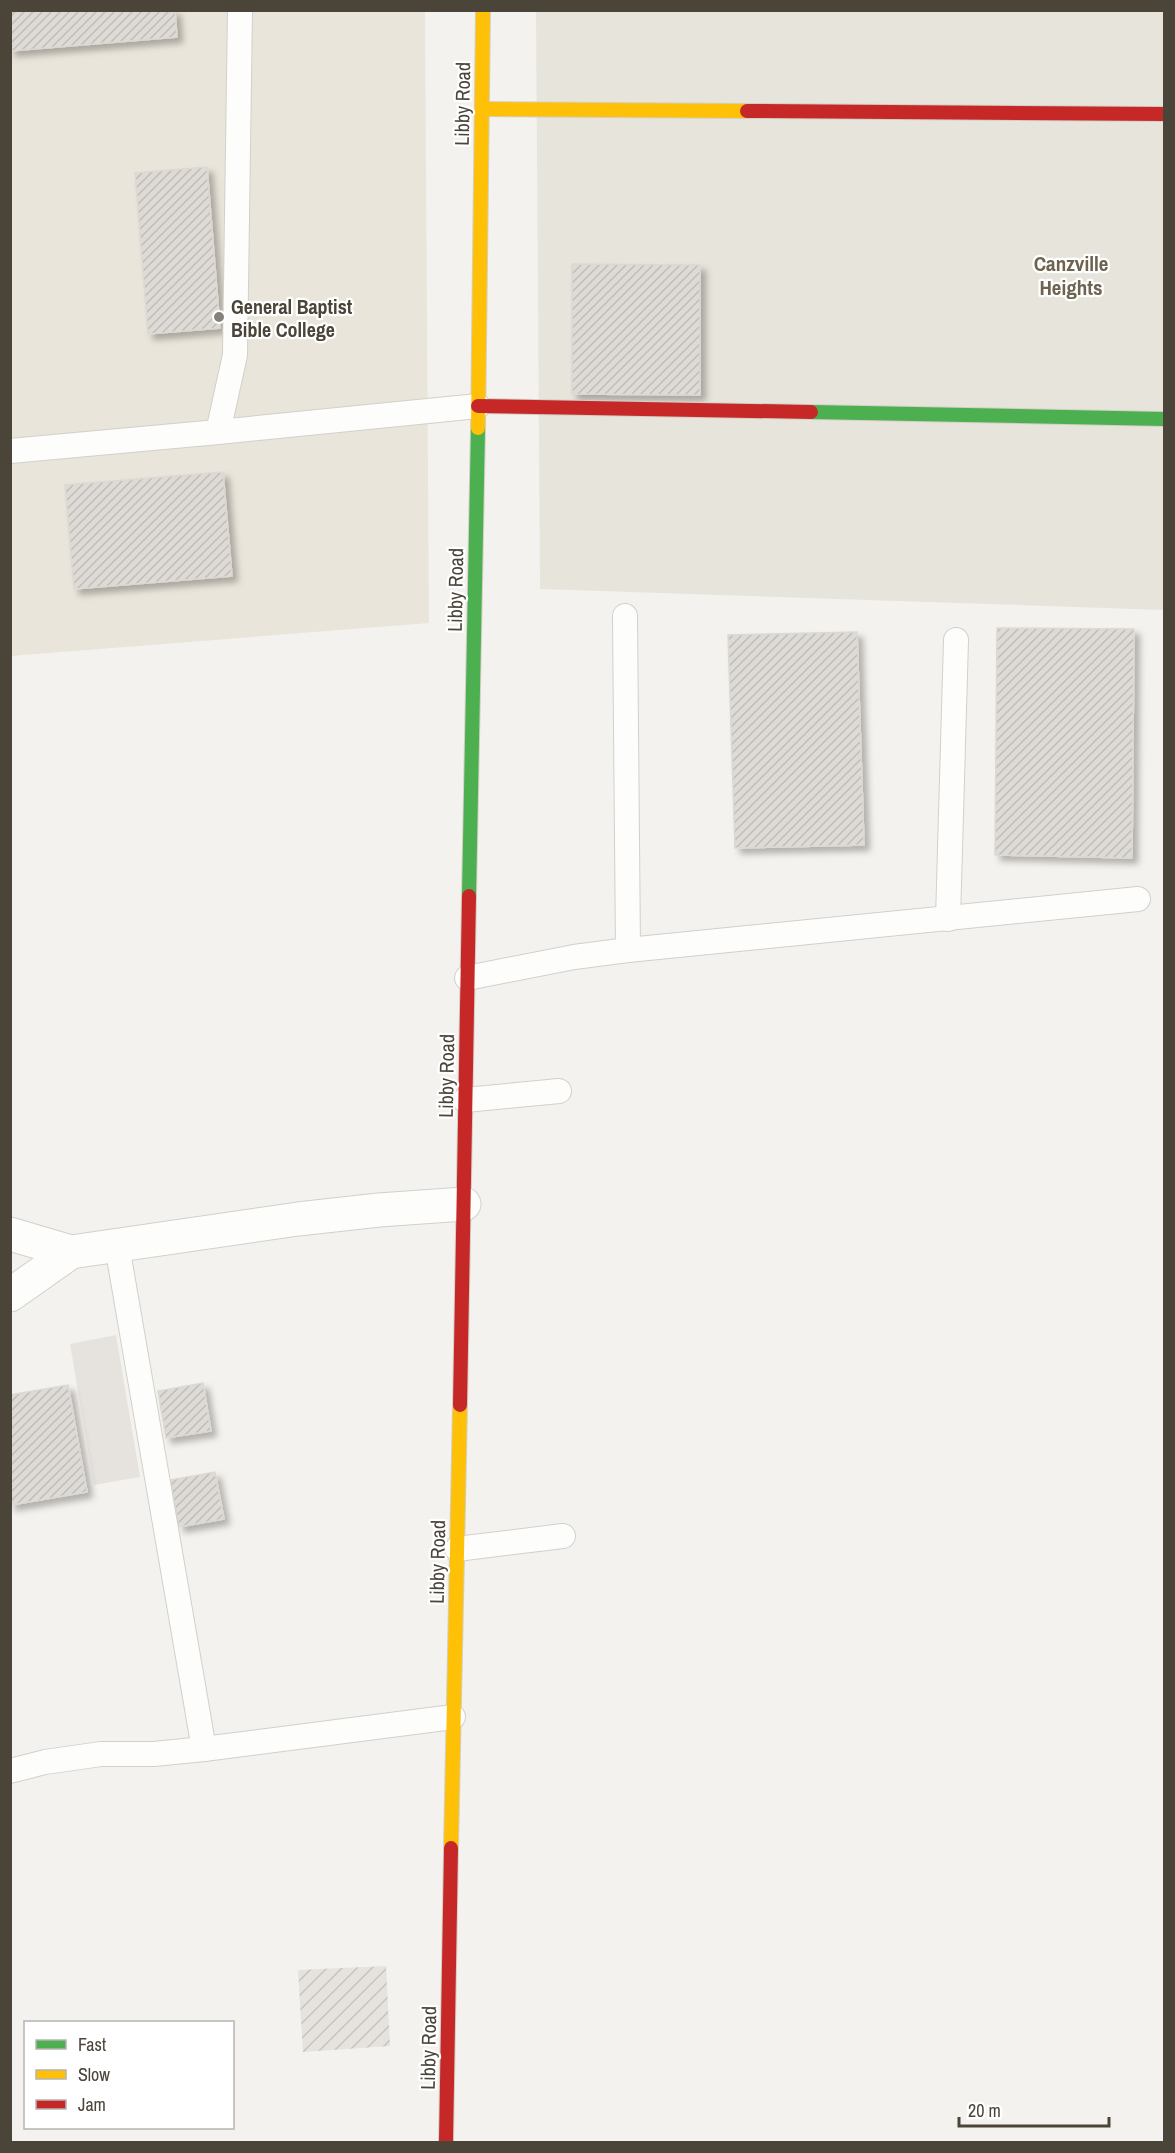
<svg xmlns="http://www.w3.org/2000/svg" width="1175" height="2153" font-family="'Archivo Narrow',sans-serif">
  <defs>
    <pattern id="industrial-furrows" width="10" height="10" patternUnits="userSpaceOnUse" patternTransform="scale(1.5)"><rect width="10" height="10" fill="#e6e2de"/><path d="M-1 1l2-2M0 10L10 0M9 11l2-2" fill="none" stroke="#c7c3bf"/></pattern>
    <pattern id="building-hatch" width="6" height="6" patternUnits="userSpaceOnUse" patternTransform="scale(1.5)"><rect width="6" height="6" fill="#dedbd6"/><path d="M-1 1l2-2M0 6l6-6M5 7l2-2" fill="none" stroke="#c0bdb8"/></pattern>
    <filter id="shadow"><feDropShadow dx="5.5" dy="5.5" stdDeviation="3" flood-color="#0004"/></filter>
  </defs>
  <rect width="100%" height="100%" fill="#f4f2ee"/>
  <path fill="#e7e4dc" d="M536,11H1164V610L540,589Z"/>
  <path fill="url(#industrial-furrows)" d="M386,1966L390,2046L303,2052L298,1970Z"/>
  <path fill="#eae5da" d="M11,11H425L429,623L11,656Z"/>
  <path fill="#e6e3df" d="M116,1335L140,1477L94,1485L70,1344Z"/>
  <g fill="url(#building-hatch)" stroke="#dcd9d4" stroke-width="1.5" filter="url(#shadow)">
    <path d="M10,10H175L177,37L10,51Z"/>
    <path d="M207,167L220,328L148,334L135,173Z"/>
    <path d="M572,264L700,265V395L572,394Z"/>
    <path d="M223,472L232,576L74,589L65,485Z"/>
    <path d="M997,628L1134,629L1132,858L995,855Z"/>
    <path d="M857,632L864,845L735,848L728,635Z"/>
    <path d="M203,1383L211,1431L166,1438L158,1391Z"/>
    <path d="M68,1385L87,1492L10,1505V1395Z"/>
    <path d="M215,1472L224,1519L179,1527L170,1480Z"/>
  </g>
  <g fill="none" stroke-linecap="round" stroke-linejoin="round">
    <defs>
      <g id="lane">
        <path d="M218,432L235,355L240,10"/>
        <path d="M10,451L218,432L478,406"/>
        <path d="M625,616L628,950"/>
        <path d="M948,919L956,640"/>
        <path d="M467,978L574,957L628,950L1138,899"/>
        <path d="M465,1100L559,1091"/>
        <path d="M117,1246L204,1749"/>
        <path d="M457,1549L563,1536"/>
        <path d="M10,1771L45,1762L101,1754H154L204,1749L453,1717"/>
      </g>
      <g id="street">
        <path d="M10,1234L71,1252L298,1219L379,1210L464,1204"/>
        <path d="M10,1295L71,1252"/>
      </g>
      <g id="fast">
        <path d="M811,412L1164,419"/>
        <path d="M469,896L478,428"/>
      </g>
      <g id="slow">
        <path d="M482,109L747,111"/>
        <path d="M478,428L483,10"/>
        <path d="M451,1848L460,1405"/>
      </g>
      <g id="jam">
        <path d="M747,111L1164,114"/>
        <path d="M478,406L811,412"/>
        <path d="M460,1405L469,896"/>
        <path d="M446,2142L451,1848"/>
      </g>
    </defs>
    <use href="#lane" stroke="#d2d0cb" stroke-width="26"/>
    <use href="#street" stroke="#d2d0cb" stroke-width="35"/>
    <use href="#fast" stroke="#d3cfc5" stroke-width="16"/>
    <use href="#slow" stroke="#d3cfc5" stroke-width="16"/>
    <use href="#jam" stroke="#d3cfc5" stroke-width="16"/>
    <use href="#lane" stroke="#fdfdfc" stroke-width="24"/>
    <use href="#street" stroke="#fdfdfc" stroke-width="33"/>
    <use href="#fast" stroke="#4caf50" stroke-width="14"/>
    <use href="#slow" stroke="#ffc107" stroke-width="14"/>
    <use href="#jam" stroke="#c62828" stroke-width="14"/>
  </g>
  <circle fill="#868178" stroke="#fff" stroke-width="2" cx="219" cy="317" r="6"/>
  <g text-anchor="middle" dominant-baseline="central" stroke-width="4.5" stroke-linejoin="round" paint-order="stroke">
    <g font-size="20" fill="#4b4439" stroke="#fff">
      <text transform="translate(462 104) rotate(-89)">Libby Road</text>
      <text transform="translate(455 590) rotate(-89)">Libby Road</text>
      <text transform="translate(446 1076) rotate(-89)">Libby Road</text>
      <text transform="translate(437 1562) rotate(-89)">Libby Road</text>
      <text transform="translate(428 2048) rotate(-89)">Libby Road</text>
    </g>
    <g font-size="20" font-weight="bold" fill="#4b4439" stroke="#fff" text-anchor="start">
      <text x="231" y="306">General Baptist<tspan x="231" dy="23">Bible College</tspan></text>
    </g>
    <g font-size="21" font-weight="bold" fill="#6e6250" stroke="#fff">
      <text x="1071" y="263">Canzville<tspan x="1071" dy="24">Heights</tspan></text>
    </g>
  </g>
  <rect width="1175" height="2153" fill="none" stroke="#4b4439" stroke-width="24"/>
  <rect x="24" y="2021" width="210" height="108" fill="#ffffff" stroke="#b7b4b0" stroke-width="1.5"/>
  <rect x="36" y="2040" width="30" height="9" fill="#4caf50" stroke="#b7b4b0" stroke-width="1.5"/>
  <text x="78" y="2051" font-size="18" fill="#4b4439">Fast</text>
  <rect x="36" y="2070" width="30" height="9" fill="#ffc107" stroke="#b7b4b0" stroke-width="1.5"/>
  <text x="78" y="2081" font-size="18" fill="#4b4439">Slow</text>
  <rect x="36" y="2100" width="30" height="9" fill="#c62828" stroke="#b7b4b0" stroke-width="1.5"/>
  <text x="78" y="2111" font-size="18" fill="#4b4439">Jam</text>
  <path d="M959 2117v9h150v-9" fill="none" stroke="#4b4439" stroke-width="3"/>
  <text x="968" y="2117" font-size="18" fill="#4b4439" stroke="#ffffff" stroke-width="4.5" paint-order="stroke">20 m</text>
</svg>
